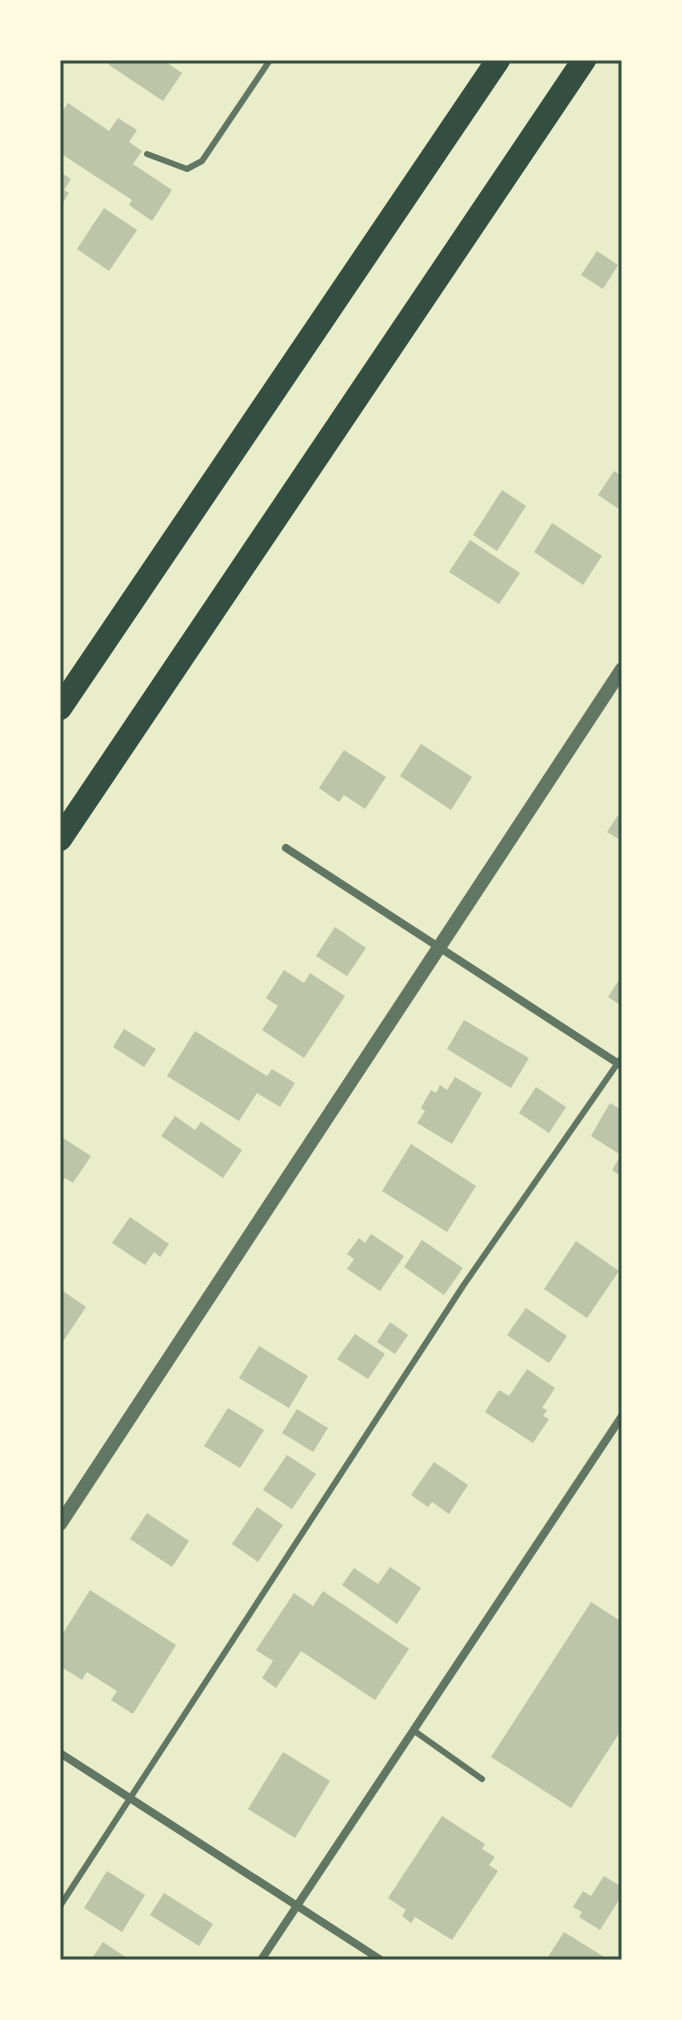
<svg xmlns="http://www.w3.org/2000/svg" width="682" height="2020" font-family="Raleway,sans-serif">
  <rect width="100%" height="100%" fill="#e9edc9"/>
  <g fill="#bcc5a7">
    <path d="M112,60H163L182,73L163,101L109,65Z"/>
    <path d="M68,103L109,131L118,118L137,130L129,142L142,151L133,164L172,190L152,221L129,205L132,200L60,153V115Z"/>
    <path d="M60,172L71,179L64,190L69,193L60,207Z"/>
    <path d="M104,208L137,230L109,271L77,249Z"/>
    <path d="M597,251L618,265L603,289L581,275Z"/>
    <path d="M614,471L622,476V511L598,495Z"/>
    <path d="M502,490L526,506L497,551L473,535Z"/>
    <path d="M552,523L602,556L583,585L534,552Z"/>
    <path d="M470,540L520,573L499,604L449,572Z"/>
    <path d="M421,744L472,777L451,810L400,776Z"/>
    <path d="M344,750L386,777L365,809L344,795L339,802L319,788Z"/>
    <path d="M622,809V841L607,832Z"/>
    <path d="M335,927L366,948L347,976L316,956Z"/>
    <path d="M284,970L304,983L310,973L345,996L304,1058L262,1030L278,1006L266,998Z"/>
    <path d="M622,975V1006L608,997Z"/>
    <path d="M464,1020L529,1058L511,1088L447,1049Z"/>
    <path d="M124,1029L156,1049L144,1067L113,1047Z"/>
    <path d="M195,1031L267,1076L272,1069L295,1083L280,1107L257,1093L239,1121L167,1076Z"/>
    <path d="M455,1077L482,1093L452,1144L417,1123L425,1111L421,1108L431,1090L436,1093L440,1085L447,1090Z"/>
    <path d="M536,1087L566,1107L549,1133L519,1113Z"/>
    <path d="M610,1103L622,1110V1177L612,1170L621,1155L591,1136Z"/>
    <path d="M175,1116L195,1130L201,1122L242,1150L223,1178L161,1136Z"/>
    <path d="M60,1136L91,1156L73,1183L65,1178L60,1186Z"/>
    <path d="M411,1144L476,1186L447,1232L382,1191Z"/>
    <path d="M130,1217L169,1244L160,1257L154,1252L145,1265L112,1243Z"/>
    <path d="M371,1234L404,1256L380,1291L347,1269L354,1259L347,1254L359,1238L365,1243Z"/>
    <path d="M422,1240L463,1268L444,1295L404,1267Z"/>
    <path d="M576,1241L619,1271L587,1318L544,1289Z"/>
    <path d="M60,1289L86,1307L60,1346Z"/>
    <path d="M526,1308L567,1336L549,1363L507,1335Z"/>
    <path d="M390,1322L408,1335L395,1354L377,1342Z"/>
    <path d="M355,1334L385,1354L368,1379L337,1359Z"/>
    <path d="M259,1346L308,1376L289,1408L239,1378Z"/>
    <path d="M527,1369L555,1388L542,1408L547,1410L543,1416L549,1419L533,1443L485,1412L499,1390L509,1396Z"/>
    <path d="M228,1408L264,1430L240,1468L204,1446Z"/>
    <path d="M297,1409L328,1428L313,1452L282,1433Z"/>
    <path d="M287,1455L316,1474L292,1509L263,1490Z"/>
    <path d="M434,1462L468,1485L449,1514L432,1502L428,1507L411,1495Z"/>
    <path d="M257,1507L283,1525L258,1562L232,1544Z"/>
    <path d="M147,1513L189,1541L172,1567L130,1539Z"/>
    <path d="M390,1567L421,1588L397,1624L342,1585L354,1568L378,1584Z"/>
    <path d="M90,1590L176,1645L133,1714L111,1700L117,1691L87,1672L82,1680L60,1666V1638Z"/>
    <path d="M323,1591L409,1649L375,1700L301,1651L276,1688L262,1678L273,1661L256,1650L294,1593L313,1606Z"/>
    <path d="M591,1602L622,1622V1729L571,1808L491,1757Z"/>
    <path d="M283,1752L330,1781L295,1838L248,1809Z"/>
    <path d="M442,1816L485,1844L482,1849L495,1857L489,1865L498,1871L452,1940L415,1917L411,1923L402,1916L406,1910L388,1898Z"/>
    <path d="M107,1871L145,1895L122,1932L84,1908Z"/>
    <path d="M604,1876L622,1887V1895L600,1930L579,1917L582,1912L573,1907L583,1891L591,1896Z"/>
    <path d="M164,1893L213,1924L199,1946L150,1915Z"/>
    <path d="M564,1932L609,1960H546Z"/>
    <path d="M103,1942L130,1960H91Z"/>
  </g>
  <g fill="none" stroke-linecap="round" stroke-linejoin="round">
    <g stroke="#617663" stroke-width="6">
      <path d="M147,154L187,169L202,161L270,60"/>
      <path d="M413,1730L482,1779"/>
      <path d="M60,1906L463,1286L622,1057"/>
    </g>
    <g stroke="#617663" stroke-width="8">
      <path d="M286,848L622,1066"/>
      <path d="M60,1753L381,1960"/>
      <path d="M261,1960L622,1416"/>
    </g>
    <path stroke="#617663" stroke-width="14" d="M60,1524L622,669"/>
    <g stroke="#344e41" stroke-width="24">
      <path d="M60,708L498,60"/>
      <path d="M60,839L584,60"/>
    </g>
  </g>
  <rect width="682" height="2020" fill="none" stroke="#fefae0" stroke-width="124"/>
  <rect x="62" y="62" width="558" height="1896" fill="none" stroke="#344e41" stroke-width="3"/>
</svg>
